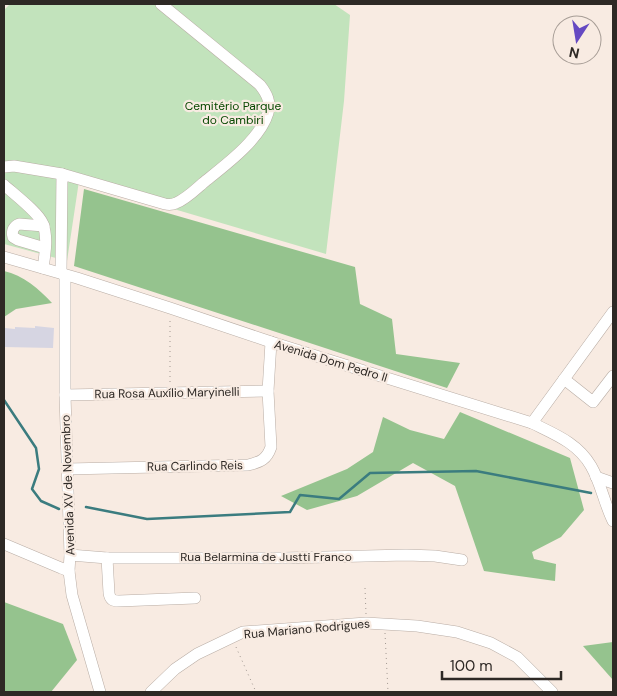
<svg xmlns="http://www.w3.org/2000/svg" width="617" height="696" font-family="'DM Sans',sans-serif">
  <rect width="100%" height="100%" fill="#f8ebe2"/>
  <path fill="#c2e3bc" d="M10,4H334L350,15L344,101L326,254L79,181L67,261L4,244V10Z"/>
  <g fill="#95c38e">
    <path d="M84,189L355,267L360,304L392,319L396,354L460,363L447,388L74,266Z"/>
    <path d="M4,271C23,275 39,289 52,303L16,309L4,317Z"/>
    <path d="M460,412L570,458L584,510L561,537L532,552L534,559L556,564L555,581L484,571L455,486L413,463L357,496L307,510L281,496L347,469L373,452L383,417L410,430L444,439Z"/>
    <path d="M4,602L63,624L77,660L51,692H4Z"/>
    <path d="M613,642V680L583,646Z"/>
  </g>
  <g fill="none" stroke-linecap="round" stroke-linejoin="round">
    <g stroke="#3b7c7f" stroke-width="2.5">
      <path d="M4,400L36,448L39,469L32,489L41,501L59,509"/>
      <path d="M86,507L147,519L290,512L300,495L339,499L370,473L476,471L591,493"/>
    </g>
  </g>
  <path fill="#d6d5e2" d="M35,326L54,328L53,348L4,347L5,328L15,329V327L35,328Z"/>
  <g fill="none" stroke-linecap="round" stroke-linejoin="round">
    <defs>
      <g id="minor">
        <path d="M4,167L14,166L62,174"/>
        <path d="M4,185C14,194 39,213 43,224C48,238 45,254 43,268"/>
        <path d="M44,226L19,224C14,226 11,231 13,237L18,240L45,248"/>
        <path d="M4,257L77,278L170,308L271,342L532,423C554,434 578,443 591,466C601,483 604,503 613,521"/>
        <path d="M61,273L62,174L165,204C169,205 172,205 176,203C186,199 195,190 203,183C224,166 260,140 268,113C271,102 267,94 260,85L161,4"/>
        <path d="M65,275V395L70,555L69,571L72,595L100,692"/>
        <path d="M564,379L593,402L613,376"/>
        <path d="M65,395L268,391"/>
        <path d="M532,423L613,312"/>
        <path d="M67,469L248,465C261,462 267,459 271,447L268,391L271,342"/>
        <path d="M596,477L613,483"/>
        <path d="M4,544L61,568L69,571"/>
        <path d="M70,555L107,558H285L406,555L435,556L462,560"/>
        <path d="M107,558L109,593C110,600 113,601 119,601L195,598"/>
        <path d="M151,692L175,669L197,654L243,632L366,623L417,626L457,632L491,643L517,657L552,692"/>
      </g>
    </defs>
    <use href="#minor" stroke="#b9ada5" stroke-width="12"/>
    <g stroke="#a19790" stroke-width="1" stroke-dasharray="1 4" stroke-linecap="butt">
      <path d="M170,382V319"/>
      <path d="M365,588L366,614"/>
      <path d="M385,633L388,692"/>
      <path d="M236,647L256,692"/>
    </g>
    <use href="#minor" stroke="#fff" stroke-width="11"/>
  </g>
  <g text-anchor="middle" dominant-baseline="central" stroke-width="4.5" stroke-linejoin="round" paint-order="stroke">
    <g font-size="12" fill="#074800" stroke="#f8ebe2">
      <text x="233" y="106">Cemitério Parque<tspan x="233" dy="14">do Cambiri</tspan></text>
    </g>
    <g font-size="12" fill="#2e2925" stroke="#f8ebe2">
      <text transform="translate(331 361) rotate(17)">Avenida Dom Pedro II</text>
      <text transform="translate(167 393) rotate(-1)">Rua Rosa Auxílio Maryinelli</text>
      <text transform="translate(195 466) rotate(-1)">Rua Carlindo Reis</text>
      <text transform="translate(68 485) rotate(-92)">Avenida XV de Novembro</text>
      <text x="266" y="557">Rua Belarmina de Justti Franco</text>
      <text transform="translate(307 629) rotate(-5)">Rua Mariano Rodrigues</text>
    </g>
  </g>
  <rect width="617" height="696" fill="none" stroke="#2e2925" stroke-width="10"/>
  <g transform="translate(577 40) rotate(192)"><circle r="24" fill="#f8ebe2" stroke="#a79d96"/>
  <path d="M0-4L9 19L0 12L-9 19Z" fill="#6549c2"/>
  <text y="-8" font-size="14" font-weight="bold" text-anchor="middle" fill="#2e2925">N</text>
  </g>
  <path d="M442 671v8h119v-8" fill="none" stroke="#2e2925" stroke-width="2.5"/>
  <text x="450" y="671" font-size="15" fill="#2e2925" stroke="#f8ebe2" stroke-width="4" paint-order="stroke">100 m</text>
</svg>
